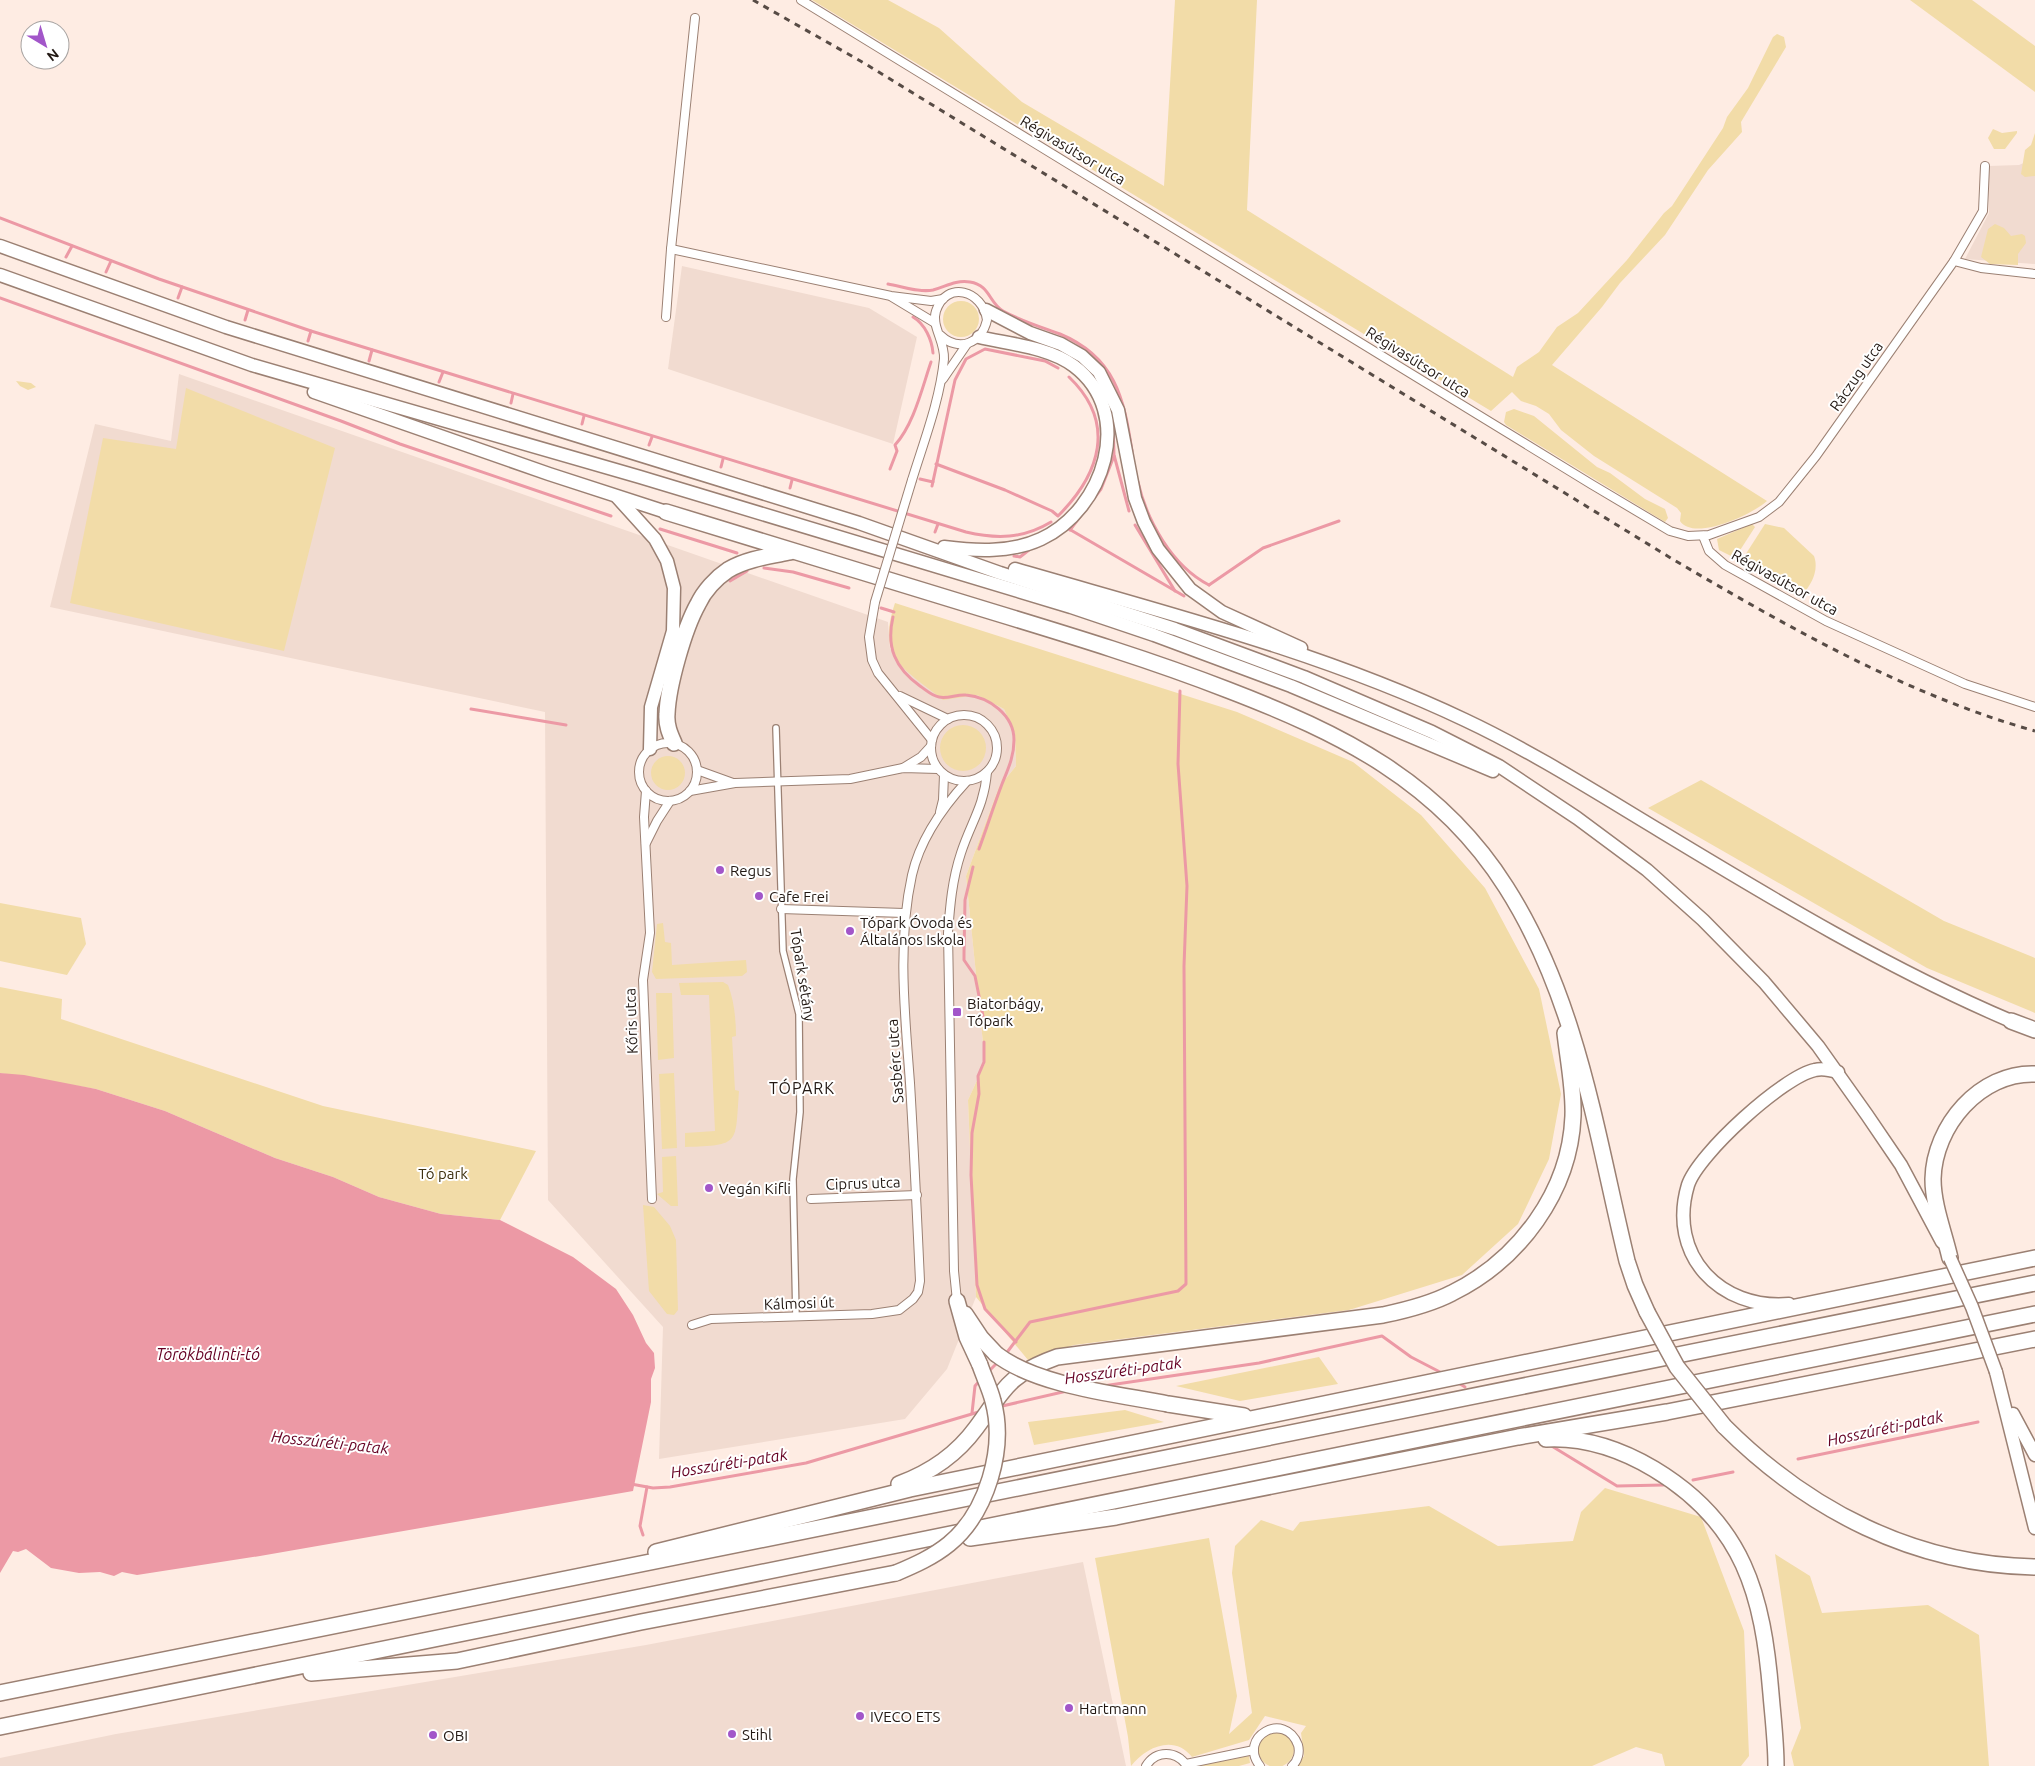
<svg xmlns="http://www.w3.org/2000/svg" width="2035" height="1766" font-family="Ubuntu,sans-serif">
  <rect width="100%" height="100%" fill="#feece3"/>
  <g fill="#f1dbd0">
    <path d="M2035,158V264L1965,259L1989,213V166L2019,165Z"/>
    <path d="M682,266L869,308L917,337L893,444L668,369Z"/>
    <path d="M179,374L888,622L890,649L1004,709L1015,734L1016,766L999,787L966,876L985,1063L968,1100L976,1297L947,1369L905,1419L659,1459L663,1327L548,1200L545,712L50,607L95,424L171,441Z"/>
    <path d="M1083,1562L1126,1766H0V1758L116,1734L646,1645Z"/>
  </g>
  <g fill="#f2dca8">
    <path d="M812,0H888L939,28L1022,102L1164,186L1175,0H1257L1247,210L1513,377L1517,367L1539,352L1557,327L1578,313L1627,260L1664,213L1672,206L1723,128L1727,117L1748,88L1773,37L1777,34L1784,37L1786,47L1741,122L1742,132L1708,170L1665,235L1620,283L1602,307L1552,365L1767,501C1753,514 1694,542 1680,521L1681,513L1677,508L1594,456L1561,430L1549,414L1536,406L1521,401L1512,392L1491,411Z"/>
    <path d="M1910,0H1972L2035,46V92Z"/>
    <path d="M1993,129L2002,133L2017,131V133L2005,149H1994L1988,138Z"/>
    <path d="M2035,133V176L2025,177L2021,174L2025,150L2031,145Z"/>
    <path d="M1995,224L2004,228L2011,236L2022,234L2025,236L2026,243L2018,254V265L1990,264L1981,257L1988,229Z"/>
    <circle cx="961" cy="319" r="18"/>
    <path d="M16,381L31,383L36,387L28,390L20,386Z"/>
    <path d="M186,388L335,448L284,651L70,603L103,438L176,449Z"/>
    <path d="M1514,409L1534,416L1597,467L1610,473L1645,499L1665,509L1668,518L1665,522L1506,425L1504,422L1506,412Z"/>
    <path d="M1752,524L1755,527L1735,558L1719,550L1717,539Z"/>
    <path d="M1765,524L1784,528L1814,556C1819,570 1812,583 1804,593L1742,560Z"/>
    <path d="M895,603L1237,712L1353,762L1421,815L1485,888L1539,989L1561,1094L1549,1159L1518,1224L1462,1275L1349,1310L1074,1345L1028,1360L976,1297L968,1100L985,1063L966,876L999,787L1016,766L1015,734L1004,709L977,695L943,700C904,668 876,659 895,603Z"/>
    <circle cx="963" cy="748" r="23"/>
    <circle cx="668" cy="773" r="17"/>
    <path d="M1701,780L1944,921L2035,958V1013L1927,968L1648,808Z"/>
    <path d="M0,903L81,918L86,944L67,975L0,961Z"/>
    <path d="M663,923L665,942L671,943L672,965L746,960L747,972L742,976L656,979L652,972L657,924Z"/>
    <path d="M723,982L728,985C734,1000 736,1019 736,1036L732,1037L735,1090L739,1091C735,1145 741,1145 685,1147V1133L715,1131L709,995H681L679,983Z"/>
    <path d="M0,987L62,999L61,1019L323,1106L536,1151L500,1220L441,1214L379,1197L333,1177L275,1158L165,1111L96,1089L0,1073Z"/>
    <path d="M656,993H672L674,1058L658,1060Z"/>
    <path d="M674,1073L677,1148L662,1149L659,1074Z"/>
    <path d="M676,1156L678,1206H671L657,1194L663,1192L662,1157Z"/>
    <path d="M643,1205L654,1207L670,1226L676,1240L678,1310L674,1315L667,1314L649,1291Z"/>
    <path d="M1319,1357L1338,1384L1240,1401L1176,1386Z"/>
    <path d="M1125,1410L1164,1422L1034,1445L1028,1422Z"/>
    <path d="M1605,1488L1701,1517L1744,1631L1749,1756L1741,1766H1665L1662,1754L1636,1747L1592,1766H1297L1304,1756L1301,1733L1306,1726L1265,1716L1249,1740L1192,1757C1174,1734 1146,1747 1131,1766L1128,1737L1095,1558L1209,1538L1237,1696L1229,1734L1252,1713L1232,1573L1235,1546L1261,1520L1293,1531L1300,1522L1429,1506L1498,1546L1573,1541L1581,1512Z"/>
    <path d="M1775,1554L1810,1576L1822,1613L1928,1605L1979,1635L1989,1766H1794L1791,1753L1801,1728Z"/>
    <circle cx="1276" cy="1749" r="18"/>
    <path d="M1249,1756L1250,1763L1239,1766H1198Z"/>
  </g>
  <path fill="#ec99a5" d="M0,1073L24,1075L96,1089L165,1111L275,1158L333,1177L379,1197L441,1214L500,1220L573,1257L616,1289L633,1315L646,1343L654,1353L655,1368L651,1379V1402L633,1491L260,1556L137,1575L122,1572L114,1576L100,1572L79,1573L51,1568L26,1549L18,1552L13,1551L0,1573Z"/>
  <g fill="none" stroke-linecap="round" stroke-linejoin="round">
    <g stroke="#ec99a5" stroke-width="3">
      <path d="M0,218L159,279L311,331L966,532C996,539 1023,539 1051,522"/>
      <path d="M66,257L72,246"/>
      <path d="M106,272L111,261"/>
      <path d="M888,284C901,286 920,293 933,290C947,286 955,280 970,282C990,285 989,303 1003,311C1021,321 1041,327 1060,334C1115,357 1124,398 1132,451"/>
      <path d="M0,298L341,421L400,444L611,516"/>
      <path d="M178,298L182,287"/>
      <path d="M913,317C925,324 932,340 933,353"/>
      <path d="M245,320L248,310"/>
      <path d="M308,341L311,331"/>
      <path d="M369,361L372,350"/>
      <path d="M439,382L443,372"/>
      <path d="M511,403L513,394"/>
      <path d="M1113,423L1114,455L1129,511"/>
      <path d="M582,424L584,416"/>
      <path d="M649,445L652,437"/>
      <path d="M936,464L1005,490L1052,511L1058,516C1100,474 1117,423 1069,377"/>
      <path d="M721,467L723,459"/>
      <path d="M890,469L897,451L895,445C914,424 922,388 931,362"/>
      <path d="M920,479L933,482"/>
      <path d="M1138,482C1147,521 1172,566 1209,585"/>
      <path d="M932,486L955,380L966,359L985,349L1045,361L1058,368"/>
      <path d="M790,488L792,480"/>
      <path d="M1135,525L1175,591"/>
      <path d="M660,529L737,553"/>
      <path d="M1069,529L1184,596"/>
      <path d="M1070,530L1101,489L1114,456"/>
      <path d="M935,532L938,524"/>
      <path d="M1014,556L1020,557L1029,550"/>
      <path d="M764,568L793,572L849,588"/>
      <path d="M730,581L747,571"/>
      <path d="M1209,585L1263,548L1339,521"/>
      <path d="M881,608L894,612"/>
      <path d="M893,617C886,647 895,668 920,686C926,690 932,696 939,697C948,699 957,694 966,695C989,697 1014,715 1014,740C1014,757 1008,769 1002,784C994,805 987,827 979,849"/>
      <path d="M471,709L566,725"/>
      <path d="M973,867L965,900L964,953V960L975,976L984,1021"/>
      <path d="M984,1042V1062L978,1076L979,1094L972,1133L971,1175L977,1285L985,1309L1016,1342"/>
      <path d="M1005,1355L1030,1322L1178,1291L1186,1284L1184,966L1187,886L1178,764L1180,691"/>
      <path d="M987,1373L999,1361"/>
      <path d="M1457,1382L1465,1387"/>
      <path d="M1103,1386L1259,1363L1382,1336L1411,1357L1440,1372"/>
      <path d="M998,1407L1067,1391"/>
      <path d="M972,1413L975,1386L981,1379"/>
      <path d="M1550,1445L1617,1486L1663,1485"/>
      <path d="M1798,1459L1978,1422"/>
      <path d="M1693,1480L1733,1472"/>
      <path d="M631,1484L653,1488L670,1487L806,1463L982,1411"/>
      <path d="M643,1535L640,1526L647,1487"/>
    </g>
    <defs>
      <path id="pedestrian" d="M776,728L783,951L799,1014L800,1112L793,1179L796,1317"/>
      <g id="minor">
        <path d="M801,0L1591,484L1670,531L1688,536L1709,535L1759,517L1779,502L1816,456L1954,261L1981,268L2035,274"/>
        <path d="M671,249L891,296L931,301L943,299"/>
        <path d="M1954,261L1983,211L1985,166"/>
        <path d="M892,297L935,323"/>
        <path d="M666,317L671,249L695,18"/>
        <path d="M943,379L967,344"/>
        <path d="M912,480C924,441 940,400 944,359C945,341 931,326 936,311C946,280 983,290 987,320C982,343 959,353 940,335"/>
        <path d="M1703,536L1709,551L1725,565L1826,621L1965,684L2035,707"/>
        <path d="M875,602L869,637L872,660L878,673L932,740"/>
        <path d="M900,696L948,719"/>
        <circle cx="964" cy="748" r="33"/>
        <circle cx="668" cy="772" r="29"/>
        <path d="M903,768L921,757L931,746"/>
        <path d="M697,770L733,783"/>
        <path d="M646,791L644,817L650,933L643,980L652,1199"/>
        <path d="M690,791L735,783L850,779L903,768L938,769"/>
        <path d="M940,812L943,800L944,775"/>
        <path d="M646,843L657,821L670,801"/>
        <path d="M781,909L904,913"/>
        <path d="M811,1199L917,1195"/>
        <path d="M957,1301L954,1271L948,933C950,906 952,880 961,853C971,822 984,807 987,772"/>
        <path d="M692,1325L711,1319L872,1314L899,1310L913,1299L918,1292L920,1281C917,1215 914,1149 910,1083C905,1015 897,943 912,875C920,840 943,807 967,781"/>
        <path d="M1186,1764L1254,1750"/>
        <path d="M1146,1766C1156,1750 1176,1750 1187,1766"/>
        <path d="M1260,1766C1237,1737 1285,1710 1298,1745C1300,1752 1298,1761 1292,1766"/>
      </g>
      <g id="trunk">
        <path d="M0,246L226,327L859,523L1000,573L1175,629L1304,677L1432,732L1499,766L1577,818L1647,870L1703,920L1764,982L1818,1046L1867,1115L1901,1165L1942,1242"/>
        <path d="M0,275L252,365L640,477L1071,607L1154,635L1291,686L1493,771"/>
        <path d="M986,310L1030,333L1061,344L1082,356L1099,372L1118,410L1135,498L1144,522L1158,549L1190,589L1222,612L1301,648"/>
        <path d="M314,392L549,474L666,512"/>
        <path d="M617,497L655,539L667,561L674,588L673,631L651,707L650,749"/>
        <path d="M944,547C976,551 1011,553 1041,539C1104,510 1136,413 1074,366C1049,347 1009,344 979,337"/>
        <path d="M1015,569C1166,613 1322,652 1465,720C1533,752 1597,793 1662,832C1776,901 1889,969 2011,1021"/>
        <path d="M1789,1304C1720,1310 1667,1255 1688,1185C1698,1154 1784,1076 1815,1070C1822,1068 1831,1070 1838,1072"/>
        <path d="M1996,1372L2035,1528"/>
        <path d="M2013,1414L2035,1455"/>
      </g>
      <g id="motorway">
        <path d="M666,512C775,545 884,579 993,612C1072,636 1151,660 1228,690C1340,733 1439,781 1506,887C1578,1000 1596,1133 1627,1261L1635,1285L1647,1312"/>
        <path d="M674,743C670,734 666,725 667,714C668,686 684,629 698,604C704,591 716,578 728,570C746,559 770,556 790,552"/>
        <path d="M2011,1021L2035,1030"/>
        <path d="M1950,1258C1944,1232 1933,1205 1933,1179C1934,1126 1980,1072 2035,1074"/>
        <path d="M957,1301L967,1337L980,1365"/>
        <path d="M965,1314L981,1338L996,1354"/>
        <path d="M1168,1404L1244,1416"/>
        <path d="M1724,1426C1808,1510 1914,1565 2035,1567"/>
        <path d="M1546,1439C1584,1437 1622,1450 1654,1469C1744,1523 1763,1595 1771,1694C1773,1718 1776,1742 1776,1766"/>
        <path d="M899,1484C929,1473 957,1454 976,1428C1005,1389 1007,1375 1057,1357L1383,1315C1407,1310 1431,1304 1452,1293C1519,1260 1570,1192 1573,1116C1574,1089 1568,1060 1565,1033"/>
        <path d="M970,1538L1116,1517L1518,1437L1667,1412L2035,1339"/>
        <path d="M656,1552L910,1489L2035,1258"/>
        <path d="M311,1673L457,1661L641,1622L896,1573"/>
        <path d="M0,1693L2035,1283"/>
        <path d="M0,1727L2035,1314"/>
      </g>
    </defs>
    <use href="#pedestrian" stroke="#9b8073" stroke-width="8"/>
    <use href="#minor" stroke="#9b8073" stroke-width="10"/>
    <use href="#trunk" stroke="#9b8073" stroke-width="15"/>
    <use href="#motorway" stroke="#9b8073" stroke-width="18"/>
    <use href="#pedestrian" stroke="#fff" stroke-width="5.5"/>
    <use href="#minor" stroke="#fff" stroke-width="8"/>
    <use href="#trunk" stroke="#fff" stroke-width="12"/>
    <use href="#motorway" stroke="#fff" stroke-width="15"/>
    <path stroke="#574b45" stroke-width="3" stroke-dasharray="6 6" stroke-linecap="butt" d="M753,0L864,63L1674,560C1788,627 1907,695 2035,731"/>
    <defs>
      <path id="minor-bridge" d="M875,602L912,480"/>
      <path id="trunk-bridge" d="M1950,1258L1972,1307L1996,1372"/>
      <g id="motorway-bridge">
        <path d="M1647,1312L1677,1367L1724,1426"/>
        <path d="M996,1354C1037,1386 1117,1394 1168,1404"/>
        <path d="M896,1573C915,1565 933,1557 949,1544C987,1513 1006,1448 993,1401C990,1389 984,1377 980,1365"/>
      </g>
    </defs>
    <use href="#minor-bridge" stroke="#9b8073" stroke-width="10" stroke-linecap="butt"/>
    <use href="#trunk-bridge" stroke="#9b8073" stroke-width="15" stroke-linecap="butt"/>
    <use href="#motorway-bridge" stroke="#9b8073" stroke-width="18" stroke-linecap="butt"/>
    <use href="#minor-bridge" stroke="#fff" stroke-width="8"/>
    <use href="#trunk-bridge" stroke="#fff" stroke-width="12"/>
    <use href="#motorway-bridge" stroke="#fff" stroke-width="15"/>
  </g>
  <g fill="#a256c9" stroke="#fff" stroke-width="2">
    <circle cx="720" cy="870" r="5"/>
    <circle cx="759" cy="896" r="5"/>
    <circle cx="850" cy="931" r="5"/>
    <rect x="952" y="1007" width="10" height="10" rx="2.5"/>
    <circle cx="709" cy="1188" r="5"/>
    <circle cx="1069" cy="1708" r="5"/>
    <circle cx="860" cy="1716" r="5"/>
    <circle cx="732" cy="1734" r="5"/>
    <circle cx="433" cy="1735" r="5"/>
  </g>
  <g text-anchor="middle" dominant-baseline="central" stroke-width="4" stroke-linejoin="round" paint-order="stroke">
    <g font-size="15" fill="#221813" stroke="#fff">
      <text transform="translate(1073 150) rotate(31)">Régivasútsor utca</text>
      <text transform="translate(1418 362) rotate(32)">Régivasútsor utca</text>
      <text transform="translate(1856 376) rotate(-55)">Ráczug utca</text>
      <text transform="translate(1785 582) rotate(29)">Régivasútsor utca</text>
      <text transform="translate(803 975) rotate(81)">Tópark sétány</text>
      <text transform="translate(631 1021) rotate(-92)">Kőris utca</text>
      <text transform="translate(895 1061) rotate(-94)">Sasbérc utca</text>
      <text transform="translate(863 1183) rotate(-2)">Ciprus utca</text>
      <text transform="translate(799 1303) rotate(-2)">Kálmosi út</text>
    </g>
    <g font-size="15" fill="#221813" stroke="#fff" text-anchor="start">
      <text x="730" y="870">Regus</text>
      <text x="769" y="896">Cafe Frei</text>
      <text x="860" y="922">Tópark Óvoda és<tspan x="860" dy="17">Általános Iskola</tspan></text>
      <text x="967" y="1003">Biatorbágy,<tspan x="967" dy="17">Tópark</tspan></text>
      <text x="719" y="1188">Vegán Kifli</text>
      <text x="1079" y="1708">Hartmann</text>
      <text x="870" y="1716">IVECO ETS</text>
      <text x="742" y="1734">Stihl</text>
      <text x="443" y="1735">OBI</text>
    </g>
    <g font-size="15" fill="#3e3110" stroke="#fff">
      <text x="443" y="1173">Tó park</text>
    </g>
    <g font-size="16" letter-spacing="1" fill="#221813" stroke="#fff">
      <text x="802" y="1088">TÓPARK</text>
    </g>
    <g font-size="16" font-style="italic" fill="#650023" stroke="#fff">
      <text x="208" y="1354">Törökbálinti-tó</text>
      <text transform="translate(1123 1370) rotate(-8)">Hosszúréti-patak</text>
      <text transform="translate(1885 1428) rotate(-12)">Hosszúréti-patak</text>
      <text transform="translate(330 1442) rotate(6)">Hosszúréti-patak</text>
      <text transform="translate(729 1463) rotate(-9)">Hosszúréti-patak</text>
    </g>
  </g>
  <g transform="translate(45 45) rotate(142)"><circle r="24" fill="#ffffff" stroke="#a7a3a1"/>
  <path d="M0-4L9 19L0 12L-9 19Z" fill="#a256c9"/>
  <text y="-8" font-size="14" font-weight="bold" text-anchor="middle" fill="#221813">N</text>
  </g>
</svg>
